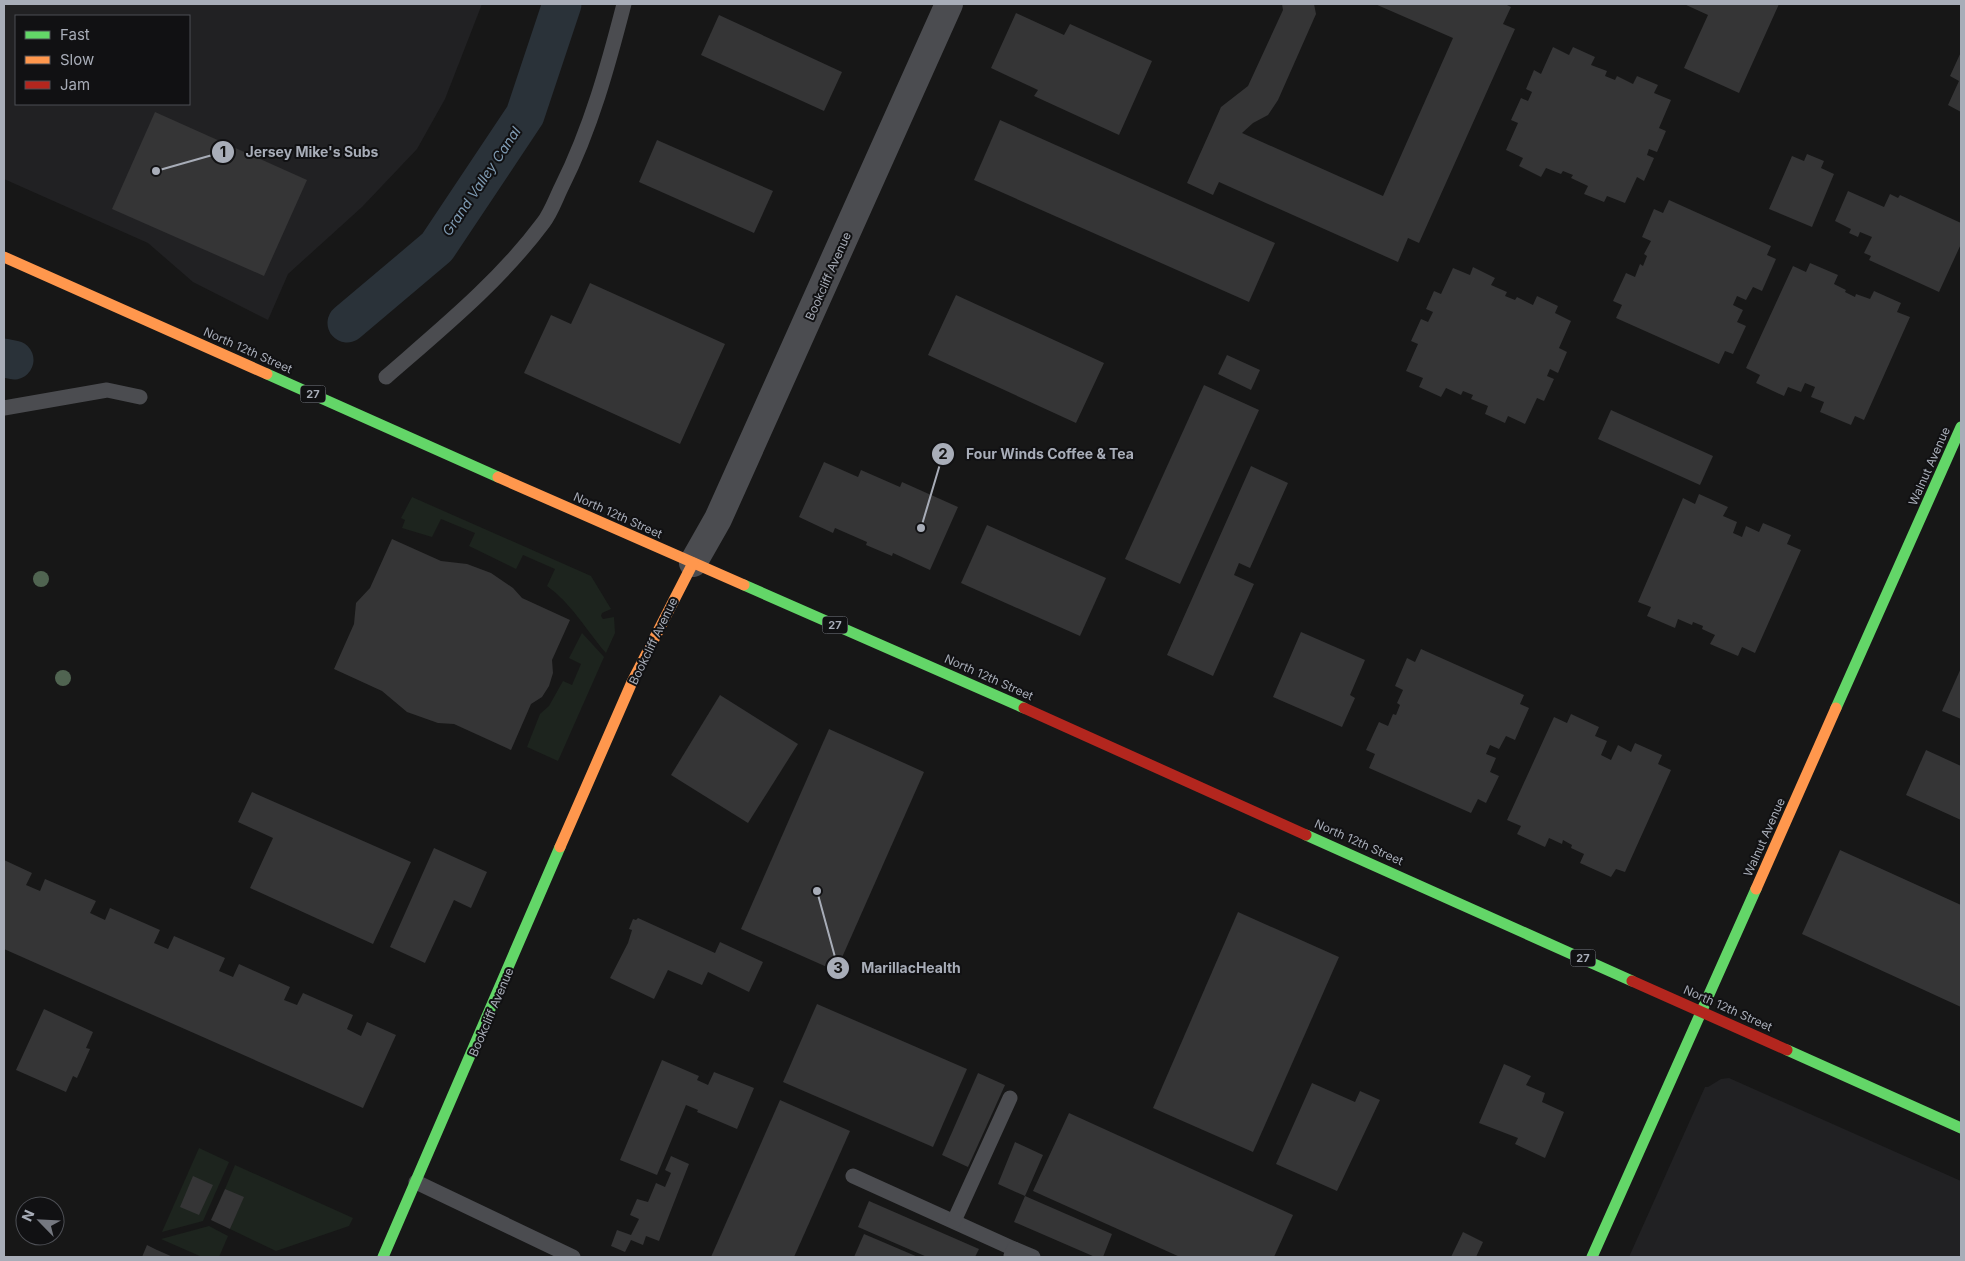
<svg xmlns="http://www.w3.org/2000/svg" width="1965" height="1261" font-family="Inter,sans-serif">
  <rect width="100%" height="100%" fill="#171717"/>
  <g fill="#212123" fill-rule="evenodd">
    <path d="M4,4H482L445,99L417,149L362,207L288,274L268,320L193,282L148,243L4,179ZM16,16H189V104H16Z"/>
    <path d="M1729,1078L1961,1181V1257H1629L1705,1087H1708L1721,1079Z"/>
  </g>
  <g fill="#1d241e">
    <path d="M412,497L591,576L611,609L602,613L601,616L603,619L614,617L615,633L606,653C586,630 572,604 547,586L555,569L523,555L516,569L469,546L475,533L441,519L432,537L402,528L405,520L401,518Z"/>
    <path d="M582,633L604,657L558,761L527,747L540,714L549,706L563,681L572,685L581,664L569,658Z"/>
    <path d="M199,1148L229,1162L203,1221L162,1232Z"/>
    <path d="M235,1165L353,1218L349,1226L276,1251L230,1229L243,1198L225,1189Z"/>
    <path d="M209,1226L228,1236L219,1257H202L161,1239Z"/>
  </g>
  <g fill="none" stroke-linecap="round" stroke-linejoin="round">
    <g stroke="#2a3239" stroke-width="39">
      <path d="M347,323L437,247L525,115L562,4"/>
      <path d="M4,358L14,360"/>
    </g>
  </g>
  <g fill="#353536">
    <path d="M1282,4H1314L1316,14L1278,100L1268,115L1253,123L1242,133L1383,196L1453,38L1375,4H1505L1511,7L1503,24L1515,29L1419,243L1408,238L1398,262L1219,182L1213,195L1187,183L1221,107L1248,86L1283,10Z"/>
    <path d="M1684,4H1779L1739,93L1684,68L1708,15Z"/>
    <path d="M1016,13L1064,35L1070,24L1152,61L1119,135L1034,96L1038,90L991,68Z"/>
    <path d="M719,15L842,72L824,111L701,55Z"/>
    <path d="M1553,47L1569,55L1573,47L1595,57L1591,65L1607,71L1605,76L1615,80L1617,76L1633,84L1637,76L1658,85L1654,93L1671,100L1659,128L1666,131L1657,152L1649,149L1647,155L1654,158L1644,181L1637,177L1625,203L1607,196L1604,202L1584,194L1588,186L1571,178L1573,175L1563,171L1561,174L1546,168L1541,177L1519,166L1523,158L1506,150L1518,123L1511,120L1521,98L1528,101L1532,92L1526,89L1534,70L1541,74Z"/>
    <path d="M1961,52V112L1948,105L1959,81L1950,76Z"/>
    <path d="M155,112L307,180L264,276L112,209Z"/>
    <path d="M1000,120L1275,243L1249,302L974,180Z"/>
    <path d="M657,140L773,191L754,233L639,182Z"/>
    <path d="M1807,154L1824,161L1821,168L1834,174L1812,227L1769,209L1792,156L1804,161Z"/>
    <path d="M1848,191L1884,207L1890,194L1898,198L1900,195L1961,223V244L1939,292L1869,260L1871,256L1864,253L1872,237L1860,232L1858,237L1849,233L1851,229L1835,221Z"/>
    <path d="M1669,200L1771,246L1767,255L1776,259L1762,291L1753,287L1746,300L1737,296L1733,305L1743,310L1737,322L1746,326L1733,354L1725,351L1719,364L1616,318L1622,305L1613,301L1626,273L1635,277L1640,264L1643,266L1647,256L1644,254L1651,241L1642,237L1654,209L1663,213Z"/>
    <path d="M1810,263L1838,275L1834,284L1846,290L1845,292L1855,297L1856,294L1870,299L1874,291L1901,303L1897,312L1910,317L1864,420L1855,416L1851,425L1820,412L1824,402L1811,397L1815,387L1805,383L1801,392L1788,387L1784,396L1756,383L1760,375L1746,368L1793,266L1806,272Z"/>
    <path d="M1473,267L1495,278L1491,285L1507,292L1505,296L1515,300L1517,297L1533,305L1537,296L1558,306L1555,313L1571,321L1559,348L1567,352L1558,373L1550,369L1547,376L1554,379L1544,401L1537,398L1525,424L1508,416L1505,423L1485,414L1488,406L1471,399L1473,395L1463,391L1461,395L1446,388L1441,397L1419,387L1423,378L1406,371L1418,344L1411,341L1421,319L1428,322L1433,312L1426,309L1434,291L1441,294L1453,268L1470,275Z"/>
    <path d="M590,283L725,344L680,444L524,373L551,315L571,324Z"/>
    <path d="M956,295L1104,363L1076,423L928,355Z"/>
    <path d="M1227,355L1260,370L1251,390L1218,374Z"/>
    <path d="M1204,385L1259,410L1180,584L1125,559Z"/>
    <path d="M1611,410L1713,456L1700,485L1598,439Z"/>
    <path d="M824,462L858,477L861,470L900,487L902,482L958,507L930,570L893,553L892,556L866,545L867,542L835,528L833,533L799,517Z"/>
    <path d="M1251,466L1288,483L1250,568L1239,563L1234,575L1254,584L1213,676L1167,655Z"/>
    <path d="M1699,494L1728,507L1723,516L1737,522L1733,533L1742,537L1746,526L1759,532L1763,523L1791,535L1787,544L1801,550L1755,653L1742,647L1738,656L1710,644L1715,635L1702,629L1703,626L1693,622L1692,625L1678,619L1675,628L1647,616L1651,607L1638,602L1683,498L1695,504Z"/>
    <path d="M987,525L1106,578L1080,636L961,583Z"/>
    <path d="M392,539L441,561L467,564L491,573L513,588L522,598L570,620L552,660L553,673L549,686L542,697L531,704L511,750L454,724L438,723L407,712L382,691L334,669L354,624L356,603L370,588Z"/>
    <path d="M1301,632L1365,660L1350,695L1355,698L1342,727L1273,697Z"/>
    <path d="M1421,649L1524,695L1520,704L1529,708L1515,740L1506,736L1499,749L1490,745L1486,754L1496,758L1490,772L1499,776L1486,803L1478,799L1471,813L1369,768L1375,754L1366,750L1379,722L1388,726L1393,714L1396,715L1400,705L1397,703L1403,690L1395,686L1407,658L1415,662Z"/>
    <path d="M1961,668V719L1942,711Z"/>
    <path d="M720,695L798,744L748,823L671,775Z"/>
    <path d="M1571,714L1599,727L1595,736L1607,741L1601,755L1611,760L1618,745L1631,752L1635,743L1662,755L1658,764L1671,770L1625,872L1616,869L1611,877L1580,863L1584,854L1571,848L1572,845L1563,840L1562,844L1549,838L1545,847L1517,834L1521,826L1507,820L1554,717L1567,723Z"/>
    <path d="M829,729L924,772L836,971L741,929Z"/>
    <path d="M1926,750L1961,766V820L1906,795Z"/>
    <path d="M252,792L411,862L373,944L250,888L273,838L238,822Z"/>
    <path d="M434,848L487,872L471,908L454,900L425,963L390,947Z"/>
    <path d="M1840,850L1961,905V1007L1802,934Z"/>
    <path d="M4,860L32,873L26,885L40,891L45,879L96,901L90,913L105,920L110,908L160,930L154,943L168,949L174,936L225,958L219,971L233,977L239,964L290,987L284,1000L297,1005L303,993L353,1015L347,1029L361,1036L367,1022L396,1035L363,1108L4,949Z"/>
    <path d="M1238,912L1339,957L1253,1152L1153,1108Z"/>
    <path d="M638,918L715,953L720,942L763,962L749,992L708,972L702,985L668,970L654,999L610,978L628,943L632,930L629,929L633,919L636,920Z"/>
    <path d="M817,1004L967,1069L933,1147L783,1082Z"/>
    <path d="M44,1009L93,1032L86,1048L90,1049L77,1078L73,1076L66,1092L16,1070Z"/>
    <path d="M662,1060L699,1076L697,1080L708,1085L714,1072L754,1088L737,1129L697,1112L698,1110L686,1105L657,1175L620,1160Z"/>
    <path d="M1504,1064L1531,1076L1526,1085L1545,1093L1542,1102L1564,1112L1545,1158L1515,1144L1518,1138L1479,1123Z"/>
    <path d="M978,1073L1005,1085L968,1167L942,1155Z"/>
    <path d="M1312,1083L1355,1102L1360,1091L1380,1100L1337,1191L1276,1164Z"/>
    <path d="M780,1100L850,1131L794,1257H711Z"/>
    <path d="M1069,1113L1293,1215L1274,1257H1180L1033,1191Z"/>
    <path d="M1015,1142L1043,1155L1025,1196L1112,1234L1103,1257H1095L1014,1222L1025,1196L998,1184Z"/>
    <path d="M671,1156L689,1164L659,1241L646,1236L643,1245L631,1240L625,1252L611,1246L617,1230L631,1235L639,1219L630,1215L637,1199L648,1202L656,1183L665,1187L671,1173L665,1170Z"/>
    <path d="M193,1176L213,1185L199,1215L180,1207Z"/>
    <path d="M225,1189L244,1197L230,1229L211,1220Z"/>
    <path d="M869,1201L979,1249L975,1257H927L858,1227Z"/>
    <path d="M1463,1232L1483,1242L1476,1257H1451Z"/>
    <path d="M864,1234L918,1257H854Z"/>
    <path d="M147,1245L157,1250L173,1257H142Z"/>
  </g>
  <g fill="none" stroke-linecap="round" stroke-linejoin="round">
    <g stroke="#4b4c50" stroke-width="15">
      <path d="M386,377C441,329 499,282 543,223C551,213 556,198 562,186C591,128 608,66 624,4"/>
      <path d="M4,408L107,390L140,397"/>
      <path d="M853,1176L1014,1249"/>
      <path d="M416,1182L573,1257"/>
      <path d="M954,1221L1010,1098"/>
      <path d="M1011,1256L1014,1249L1033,1257"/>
    </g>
    <path stroke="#4b4c50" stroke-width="28" d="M693,563L718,519L949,4"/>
    <g stroke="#63d668" stroke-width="11">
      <path d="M267,374L498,477"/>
      <path d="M744,585L1024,708"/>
      <path d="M1836,708L1961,427"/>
      <path d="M1306,835L1632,981"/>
      <path d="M1787,1050L1961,1128"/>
      <path d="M383,1257L560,847"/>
      <path d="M1592,1257L1756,889"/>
    </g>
    <g stroke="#ff974d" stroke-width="11">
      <path d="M4,257L267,374"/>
      <path d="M498,477L744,585"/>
      <path d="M560,847L632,682L693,563"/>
      <path d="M1756,889L1836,708"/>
    </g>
    <g stroke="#b3261e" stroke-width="11">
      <path d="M1024,708L1306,835"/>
      <path d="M1632,981L1787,1050"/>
    </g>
  </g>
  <g fill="#506451">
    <circle cx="41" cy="579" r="8"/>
    <circle cx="63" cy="678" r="8"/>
  </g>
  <g text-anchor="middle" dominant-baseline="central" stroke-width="4" stroke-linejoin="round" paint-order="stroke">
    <g fill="#111113" stroke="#7b7e86" stroke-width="1">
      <rect x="300.5" y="385.5" width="25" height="17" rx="4"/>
      <rect x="822.5" y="616.5" width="25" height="17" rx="4"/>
      <rect x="1570.5" y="949.5" width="25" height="17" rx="4"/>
    </g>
    <g font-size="11" font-weight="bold" fill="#a8adb8">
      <text x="313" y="394">27</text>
      <text x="835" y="625">27</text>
      <text x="1583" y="958">27</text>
    </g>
    <g font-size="12" fill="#a8adb8" stroke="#111113">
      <text transform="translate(828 276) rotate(-66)">Bookcliff Avenue</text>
      <text transform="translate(248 350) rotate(24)">North 12th Street</text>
      <text transform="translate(1929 466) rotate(-66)">Walnut Avenue</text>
      <text transform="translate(618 515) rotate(24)">North 12th Street</text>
      <text transform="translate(653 641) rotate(-64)">Bookcliff Avenue</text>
      <text transform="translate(989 677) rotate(24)">North 12th Street</text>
      <text transform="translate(1764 837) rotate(-66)">Walnut Avenue</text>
      <text transform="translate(1359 842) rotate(24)">North 12th Street</text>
      <text transform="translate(1728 1008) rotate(24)">North 12th Street</text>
      <text transform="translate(491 1012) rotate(-67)">Bookcliff Avenue</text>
    </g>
    <g font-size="14" font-style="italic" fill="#7f9bb3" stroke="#111113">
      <text transform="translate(481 181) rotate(-56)">Grand Valley Canal</text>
    </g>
  </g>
  <path fill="none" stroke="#a8adb8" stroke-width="2" d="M156 171L223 152M921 528L943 454M817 891L838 968"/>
  <g fill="#a8adb8" stroke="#111113" stroke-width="2">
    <circle cx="156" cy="171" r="5"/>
    <circle cx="921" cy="528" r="5"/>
    <circle cx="817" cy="891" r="5"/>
    <circle cx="223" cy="152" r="12"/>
    <circle cx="943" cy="454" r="12"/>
    <circle cx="838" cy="968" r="12"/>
  </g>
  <g font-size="15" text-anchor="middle" font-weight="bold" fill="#111">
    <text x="223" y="157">1</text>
    <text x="943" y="459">2</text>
    <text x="838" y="973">3</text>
  </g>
  <g font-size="14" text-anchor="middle" font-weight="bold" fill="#a8adb8" stroke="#111113" stroke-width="4" stroke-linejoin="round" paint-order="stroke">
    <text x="312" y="157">Jersey Mike's Subs</text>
    <text x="1050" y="459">Four Winds Coffee &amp; Tea</text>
    <text x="911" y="973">MarillacHealth</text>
  </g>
  <rect width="1965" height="1261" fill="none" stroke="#a8adb8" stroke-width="10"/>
  <rect x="15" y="15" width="175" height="90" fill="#111113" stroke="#4d4f55"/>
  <rect x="25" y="31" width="25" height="8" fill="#63d668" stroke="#4d4f55"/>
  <text x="60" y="40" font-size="15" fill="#a8adb8">Fast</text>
  <rect x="25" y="56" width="25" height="8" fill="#ff974d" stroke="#4d4f55"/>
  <text x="60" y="65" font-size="15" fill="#a8adb8">Slow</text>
  <rect x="25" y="81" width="25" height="8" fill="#b3261e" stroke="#4d4f55"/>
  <text x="60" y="90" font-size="15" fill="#a8adb8">Jam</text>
  <g transform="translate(40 1221) rotate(294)"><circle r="24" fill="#111113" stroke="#4d4f55"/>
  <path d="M0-4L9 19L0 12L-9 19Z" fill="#757880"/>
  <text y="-8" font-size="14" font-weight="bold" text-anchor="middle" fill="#a8adb8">N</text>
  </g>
</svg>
